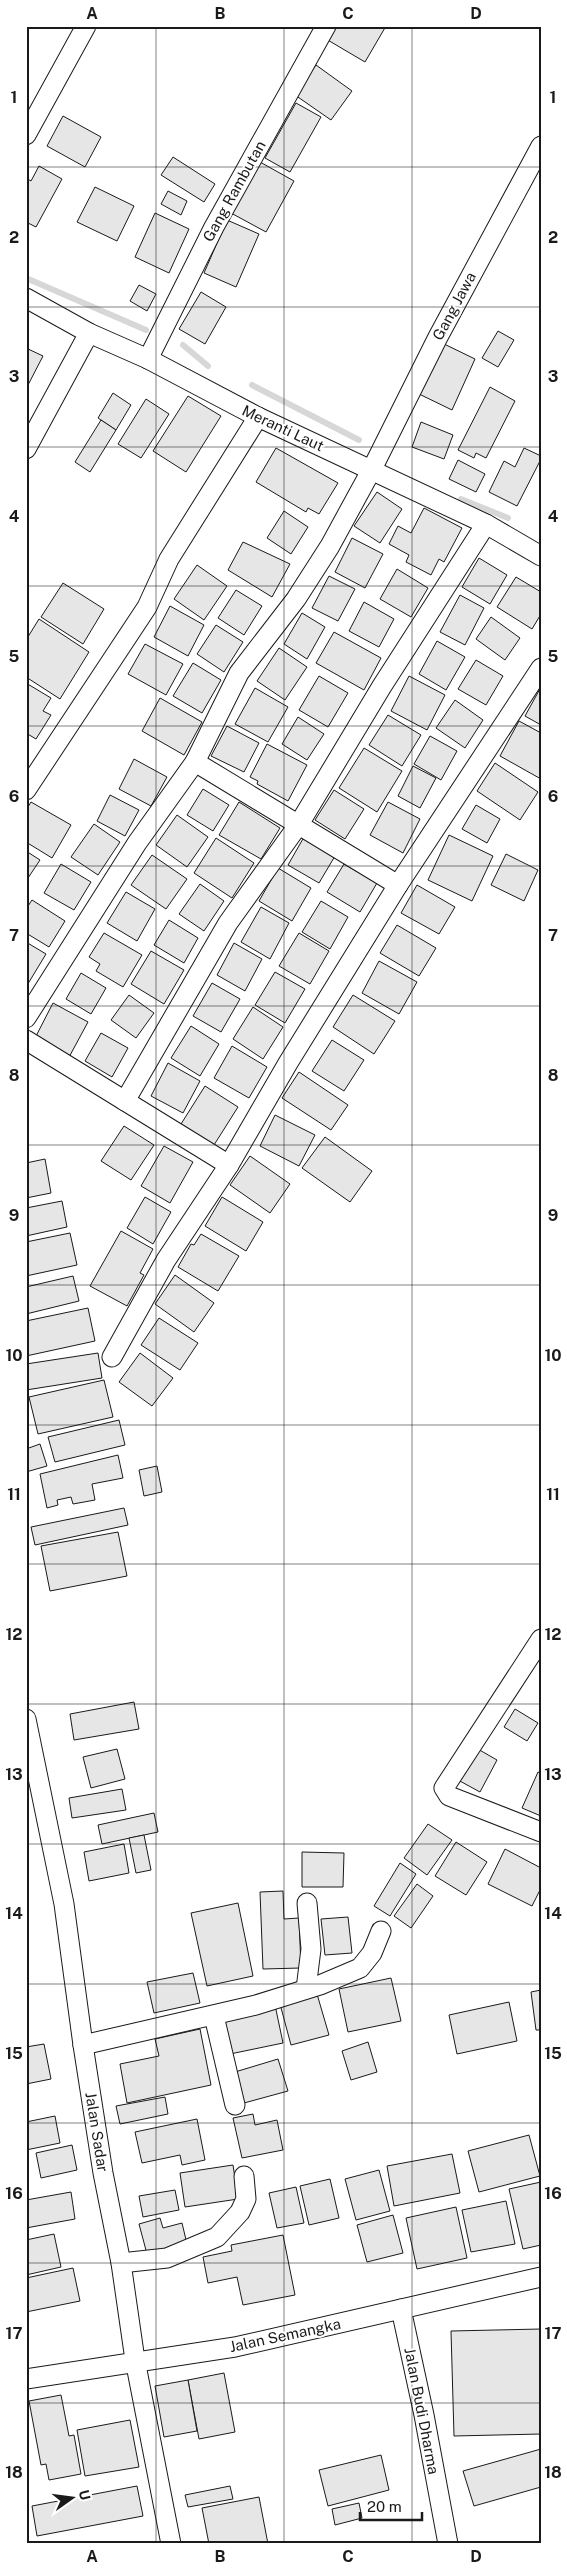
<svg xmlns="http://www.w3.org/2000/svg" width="567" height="2570" font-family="'Public Sans',sans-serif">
  <rect width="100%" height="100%" fill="#fff"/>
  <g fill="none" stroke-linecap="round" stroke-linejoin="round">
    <g stroke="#d7d7d7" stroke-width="6">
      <path d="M26,278L146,330"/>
      <path d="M183,345L208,366"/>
      <path d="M252,385L359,440"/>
      <path d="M461,499L508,518"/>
    </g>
  </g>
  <g fill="#e6e6e6" stroke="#1a1a1a">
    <path d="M333,26H386L365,62L326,39Z"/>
    <path d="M316,65L352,91L331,120L295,95Z"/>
    <path d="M296,103L321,117L290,172L265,158Z"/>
    <path d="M63,116L101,137L85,167L47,146Z"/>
    <path d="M173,157L215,184L204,202L161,175Z"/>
    <path d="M260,162L294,181L266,232L231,213Z"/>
    <path d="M39,166L62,179L36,227L26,222V178L31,181Z"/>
    <path d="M95,187L134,206L117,241L77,222Z"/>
    <path d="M168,191L187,201L181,215L161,204Z"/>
    <path d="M155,213L189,229L169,273L135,257Z"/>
    <path d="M227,220L259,234L236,287L204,273Z"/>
    <path d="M139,285L156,294L147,311L130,301Z"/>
    <path d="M201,292L226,307L205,344L179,329Z"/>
    <path d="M498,331L514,340L498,367L482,358Z"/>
    <path d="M440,342L475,359L452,410L417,393Z"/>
    <path d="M26,348L43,356L28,385H26Z"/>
    <path d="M490,387L515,401L486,458L476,453L474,458L458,450Z"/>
    <path d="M113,393L131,405L116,430L98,418Z"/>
    <path d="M188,396L221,416L186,472L153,451Z"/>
    <path d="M146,399L169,414L141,458L118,444Z"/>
    <path d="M101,420L116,430L90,472L75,462Z"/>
    <path d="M421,422L453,435L444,459L412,447Z"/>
    <path d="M276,448L338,483L319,514L308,508L306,512L256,482Z"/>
    <path d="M524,448L541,456V459L517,506L489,492L504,461L515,467Z"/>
    <path d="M458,460L485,474L476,492L449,479Z"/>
    <path d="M377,492L402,509L380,543L354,526Z"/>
    <path d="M424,508L462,528L444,562L439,559L431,575L406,562L409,555L389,544L398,526L411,533Z"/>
    <path d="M284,511L308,527L291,554L267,538Z"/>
    <path d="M352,538L383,554L365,588L335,572Z"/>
    <path d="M243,542L290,564L272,597L228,570Z"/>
    <path d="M479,558L507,575L490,604L462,587Z"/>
    <path d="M197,565L227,586L204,620L174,599Z"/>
    <path d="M397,569L428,588L411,617L380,599Z"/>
    <path d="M329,576L355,589L338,621L312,608Z"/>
    <path d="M516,577L541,592V614L532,629L497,607Z"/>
    <path d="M63,583L104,609L83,644L41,617Z"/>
    <path d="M236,590L262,606L244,635L218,618Z"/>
    <path d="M460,595L484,608L465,645L440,632Z"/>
    <path d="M364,602L394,619L379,647L349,631Z"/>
    <path d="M170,606L204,625L188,656L154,637Z"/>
    <path d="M302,613L325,627L307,659L284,644Z"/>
    <path d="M491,617L520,638L505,660L476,639Z"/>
    <path d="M39,619L89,652L60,699L26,677V640Z"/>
    <path d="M216,625L243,642L224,672L197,654Z"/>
    <path d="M334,632L381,658L364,690L316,663Z"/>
    <path d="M437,641L465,657L446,690L419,674Z"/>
    <path d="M145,644L183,664L166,695L128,674Z"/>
    <path d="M279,648L307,667L285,700L257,681Z"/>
    <path d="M476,660L503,676L486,705L458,689Z"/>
    <path d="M193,663L221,680L202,713L173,696Z"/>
    <path d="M319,676L348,693L328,727L299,710Z"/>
    <path d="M409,676L445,695L427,730L391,711Z"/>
    <path d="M26,683L51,698L43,711L51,715L36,739L26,733Z"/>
    <path d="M541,687V725L525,716Z"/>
    <path d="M255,688L288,707L268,742L235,724Z"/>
    <path d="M160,698L202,722L184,755L142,731Z"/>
    <path d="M455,700L483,720L465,748L436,728Z"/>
    <path d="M388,715L421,735L402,766L369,745Z"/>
    <path d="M298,717L324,734L307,760L282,744Z"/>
    <path d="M519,721L541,733V779L500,756Z"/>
    <path d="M227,726L259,743L244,772L211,756Z"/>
    <path d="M430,736L457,751L441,780L414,764Z"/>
    <path d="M267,744L307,765L288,801L257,784L258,781L250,777Z"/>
    <path d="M364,748L402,771L377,812L339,788Z"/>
    <path d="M134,759L167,777L151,806L119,789Z"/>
    <path d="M495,763L538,792L520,820L477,791Z"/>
    <path d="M413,766L436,778L420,808L398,796Z"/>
    <path d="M203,789L229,805L213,831L187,815Z"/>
    <path d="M334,790L364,809L345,839L315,820Z"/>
    <path d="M110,795L139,810L125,836L97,821Z"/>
    <path d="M31,802L71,825L52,858L26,842V810Z"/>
    <path d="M239,802L280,828L261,859L219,835Z"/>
    <path d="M388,802L420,819L403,853L370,835Z"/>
    <path d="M476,805L500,819L487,843L462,829Z"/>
    <path d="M177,815L208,837L187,867L156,845Z"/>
    <path d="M94,824L120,842L98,875L71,857Z"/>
    <path d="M449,835L493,856L472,901L428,880Z"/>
    <path d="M304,837L335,856L319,883L288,865Z"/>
    <path d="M216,838L254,863L232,898L194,873Z"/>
    <path d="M26,851L40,860L26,881Z"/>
    <path d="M506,854L538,870L524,901L491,885Z"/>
    <path d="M152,855L187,879L166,909L131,885Z"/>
    <path d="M61,864L91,882L74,910L44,893Z"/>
    <path d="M344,864L377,883L360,912L327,892Z"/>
    <path d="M278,868L311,888L292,921L259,901Z"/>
    <path d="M200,884L224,901L204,931L179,914Z"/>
    <path d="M417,885L455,907L439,934L401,913Z"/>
    <path d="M126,892L155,909L137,941L107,923Z"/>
    <path d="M32,900L65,921L49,947L26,933V909Z"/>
    <path d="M321,901L348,917L330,949L302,932Z"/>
    <path d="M261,907L289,923L270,959L241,942Z"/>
    <path d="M169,920L198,938L184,963L154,945Z"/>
    <path d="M397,925L436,948L419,976L380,953Z"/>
    <path d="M104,933L142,955L123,987L96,971L100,964L89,957Z"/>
    <path d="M299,933L329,951L310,984L279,966Z"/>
    <path d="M26,942L46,954L26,987Z"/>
    <path d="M234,943L262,959L245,991L217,975Z"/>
    <path d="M151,951L184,970L164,1004L131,984Z"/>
    <path d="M379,961L417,982L399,1014L362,993Z"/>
    <path d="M275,972L305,989L285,1023L255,1005Z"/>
    <path d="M81,973L106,988L91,1014L66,999Z"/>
    <path d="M212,983L240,999L221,1032L193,1016Z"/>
    <path d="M129,995L154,1013L136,1038L111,1020Z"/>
    <path d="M353,995L395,1021L374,1054L333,1027Z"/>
    <path d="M53,1003L88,1022L68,1059L34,1040Z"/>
    <path d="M253,1007L283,1027L263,1059L233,1039Z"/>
    <path d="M191,1026L219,1044L200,1076L171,1058Z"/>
    <path d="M101,1033L128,1048L112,1077L85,1061Z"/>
    <path d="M332,1040L364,1060L344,1091L312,1071Z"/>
    <path d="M232,1046L267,1067L249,1098L214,1078Z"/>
    <path d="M168,1063L200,1081L183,1113L151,1096Z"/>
    <path d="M299,1072L348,1105L331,1130L282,1098Z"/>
    <path d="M205,1086L238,1107L214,1145L181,1124Z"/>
    <path d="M275,1115L315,1135L299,1166L260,1146Z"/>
    <path d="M124,1126L154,1145L131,1180L101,1161Z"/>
    <path d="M325,1137L372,1171L350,1202L302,1168Z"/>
    <path d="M164,1146L193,1162L170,1203L141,1186Z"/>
    <path d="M250,1156L290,1184L270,1213L230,1185Z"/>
    <path d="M45,1159L51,1193L26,1198V1163Z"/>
    <path d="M145,1197L171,1212L153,1244L127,1228Z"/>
    <path d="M222,1197L263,1222L246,1251L205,1226Z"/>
    <path d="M62,1201L67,1227L26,1236V1208Z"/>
    <path d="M121,1231L153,1249L140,1273L144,1275L127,1306L90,1286Z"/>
    <path d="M70,1233L77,1265L26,1276V1242Z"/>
    <path d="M201,1234L239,1256L218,1291L178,1267L191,1244L194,1245Z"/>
    <path d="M175,1275L214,1303L194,1332L155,1304Z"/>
    <path d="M73,1276L79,1301L26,1314V1287Z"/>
    <path d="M88,1308L95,1341L26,1356V1321Z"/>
    <path d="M159,1318L198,1343L180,1370L141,1345Z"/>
    <path d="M98,1353L102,1378L26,1390V1364Z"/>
    <path d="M140,1353L173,1378L152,1406L119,1382Z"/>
    <path d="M104,1380L113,1417L38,1434L29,1397Z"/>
    <path d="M119,1420L125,1445L55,1462L48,1437Z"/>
    <path d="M40,1444L47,1466L26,1472V1449Z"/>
    <path d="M118,1455L123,1478L92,1484L95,1500L73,1504L71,1497L57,1500L58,1505L47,1508L40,1474Z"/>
    <path d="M157,1466L162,1492L144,1496L139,1470Z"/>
    <path d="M124,1508L128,1525L35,1545L31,1527Z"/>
    <path d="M118,1532L127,1576L50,1591L41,1546Z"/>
    <path d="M134,1702L139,1729L74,1740L70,1714Z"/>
    <path d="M515,1709L538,1723L527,1741L504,1727Z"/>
    <path d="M476,1748L497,1760L480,1792L458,1780Z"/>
    <path d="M117,1749L125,1779L91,1788L83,1757Z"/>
    <path d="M538,1772L541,1773V1816L522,1808Z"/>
    <path d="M122,1789L126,1810L72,1818L69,1798Z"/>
    <path d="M154,1813L158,1832L102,1844L98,1825Z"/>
    <path d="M428,1824L452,1840L427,1875L404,1858Z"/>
    <path d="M144,1835L151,1870L136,1873L129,1838Z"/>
    <path d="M456,1842L487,1862L466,1895L435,1876Z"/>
    <path d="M124,1844L129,1873L89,1881L84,1852Z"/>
    <path d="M505,1849L541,1868V1888L532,1906L488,1884Z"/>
    <path d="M302,1852L344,1853L343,1887H302Z"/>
    <path d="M400,1863L416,1874L390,1916L374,1906Z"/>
    <path d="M417,1884L433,1896L411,1928L394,1916Z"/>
    <path d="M283,1891L284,1919L299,1918L301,1968L263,1969L260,1892Z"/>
    <path d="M238,1903L253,1976L207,1986L191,1913Z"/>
    <path d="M348,1917L352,1953L325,1955L321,1919Z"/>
    <path d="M193,1973L200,2003L154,2013L147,1982Z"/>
    <path d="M391,1978L401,2021L348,2032L339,1989Z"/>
    <path d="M541,1990V2030H536L531,1992Z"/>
    <path d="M317,1994L329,2035L291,2045L280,2004Z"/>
    <path d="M509,2002L517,2041L457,2054L449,2015Z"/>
    <path d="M275,2005L283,2043L230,2054L222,2017Z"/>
    <path d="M200,2029L211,2085L127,2103L120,2064L159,2056L155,2039Z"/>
    <path d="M368,2042L377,2072L351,2080L342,2051Z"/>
    <path d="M44,2044L51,2079L26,2084V2047Z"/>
    <path d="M278,2059L288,2091L244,2103L235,2072Z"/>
    <path d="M165,2097L168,2114L120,2124L116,2106Z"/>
    <path d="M253,2114L255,2125L277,2120L283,2150L242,2158L233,2118Z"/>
    <path d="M55,2116L60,2143L26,2150V2122Z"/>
    <path d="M197,2119L205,2160L182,2165L180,2155L142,2163L135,2132Z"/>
    <path d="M529,2135L540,2176L479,2192L468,2151Z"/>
    <path d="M72,2145L77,2170L41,2178L36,2153Z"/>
    <path d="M452,2154L460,2193L394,2206L387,2166Z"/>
    <path d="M233,2165L238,2199L185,2207L180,2173Z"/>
    <path d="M379,2170L390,2211L356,2220L345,2179Z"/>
    <path d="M330,2179L339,2218L309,2225L300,2186Z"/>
    <path d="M541,2182V2245L523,2249L509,2189Z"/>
    <path d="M296,2187L304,2223L277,2228L269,2193Z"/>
    <path d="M175,2190L179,2210L143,2217L139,2196Z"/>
    <path d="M71,2192L75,2219L26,2228V2200Z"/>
    <path d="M506,2201L515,2244L471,2252L462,2210Z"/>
    <path d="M456,2207L467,2258L417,2269L406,2218Z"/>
    <path d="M393,2215L403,2253L367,2262L357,2225Z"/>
    <path d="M160,2218L163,2228L182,2223L187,2244L147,2254L139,2224Z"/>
    <path d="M54,2234L61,2267L26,2275V2240Z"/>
    <path d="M283,2235L295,2295L243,2305L237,2277L208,2283L203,2257L232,2251L231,2245Z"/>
    <path d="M73,2268L80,2301L26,2312V2278Z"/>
    <path d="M541,2329V2434L454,2436L451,2331Z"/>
    <path d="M224,2373L235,2432L199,2439L188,2380Z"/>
    <path d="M188,2380L197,2431L164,2437L155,2386Z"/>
    <path d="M61,2395L69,2436L74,2435L81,2474L49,2480L46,2464L41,2465L29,2401Z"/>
    <path d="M130,2420L139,2467L85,2476L77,2430Z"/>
    <path d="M541,2449V2487L474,2506L463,2471Z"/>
    <path d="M381,2455L389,2490L328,2506L319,2470Z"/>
    <path d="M137,2486L143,2516L37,2536L32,2506Z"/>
    <path d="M230,2486L233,2499L188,2507L185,2495Z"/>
    <path d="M259,2497L268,2544H209L202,2508Z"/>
    <path d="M359,2503L362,2518L335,2525L332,2509Z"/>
  </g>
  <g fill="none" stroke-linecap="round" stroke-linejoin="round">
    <defs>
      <g id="street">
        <path d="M26,135L86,26"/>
        <path d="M26,298L89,333L148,359L258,417L486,524L541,556"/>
        <path d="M148,359L214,227L326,26"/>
        <path d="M26,449L89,333"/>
        <path d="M195,762L398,885"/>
        <path d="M26,790L147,607L169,559L258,417"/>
        <path d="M26,1018L137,843L195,762L239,673L296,599L330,546L372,469L438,337L541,146"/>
        <path d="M26,1040L229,1165"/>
        <path d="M125,1101L228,923L299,824L382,686L486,524"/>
        <path d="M112,1357L166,1260L229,1165L288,1063L398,885L541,668"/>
        <path d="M541,1639L444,1788L449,1796L541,1832"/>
        <path d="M26,1719L64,1904L83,2045L103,2173L121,2263L135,2360L171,2544"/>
        <path d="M306,1989L311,1949L307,1903"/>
        <path d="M214,2016L235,2105"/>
        <path d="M83,2045L256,2005L320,1985L360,1968L372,1953L381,1931"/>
        <path d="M121,2263L167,2258L217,2237L240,2212L246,2199L244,2176"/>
        <path d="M401,2309L424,2415L448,2544"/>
        <path d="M26,2379L235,2347L541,2277"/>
      </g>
    </defs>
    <use href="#street" stroke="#1a1a1a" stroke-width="21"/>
    <use href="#street" stroke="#fff" stroke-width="19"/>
  </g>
  <path fill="none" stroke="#1a1a1a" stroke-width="1" stroke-opacity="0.55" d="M156,26V2544M284,26V2544M412,26V2544M26,167H541M26,307H541M26,447H541M26,586H541M26,726H541M26,866H541M26,1006H541M26,1145H541M26,1285H541M26,1425H541M26,1564H541M26,1704H541M26,1844H541M26,1984H541M26,2123H541M26,2263H541M26,2403H541"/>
  <g text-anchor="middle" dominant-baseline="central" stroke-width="4" stroke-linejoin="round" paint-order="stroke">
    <g font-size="15" fill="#1a1a1a" stroke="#fff">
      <text transform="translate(234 191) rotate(-61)">Gang Rambutan</text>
      <text transform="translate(454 306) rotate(-62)">Gang Jawa</text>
      <text transform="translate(283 428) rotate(25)">Meranti Laut</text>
      <text transform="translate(97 2132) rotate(81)">Jalan Sadar</text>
      <text transform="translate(285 2335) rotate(-12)">Jalan Semangka</text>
      <text transform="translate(422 2411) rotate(79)">Jalan Budi Dharma</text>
    </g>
  </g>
  <rect width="567" height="2570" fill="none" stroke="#ffffff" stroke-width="55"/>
  <g transform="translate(72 2498) rotate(76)" stroke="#ffffff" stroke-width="4" paint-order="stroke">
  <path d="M0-4L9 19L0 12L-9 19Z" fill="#1a1a1a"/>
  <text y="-8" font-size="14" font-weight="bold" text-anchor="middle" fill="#1a1a1a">U</text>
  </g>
  <path d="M360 2512v8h62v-8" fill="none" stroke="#1a1a1a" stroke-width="2.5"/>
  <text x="367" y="2512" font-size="15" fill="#1a1a1a" stroke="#ffffff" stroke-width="4" paint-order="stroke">20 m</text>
  <rect x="28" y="28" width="512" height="2514" fill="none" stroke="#1a1a1a" stroke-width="2"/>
  <g font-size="16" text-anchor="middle" font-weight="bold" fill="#1a1a1a">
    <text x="92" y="19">A</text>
    <text x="220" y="19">B</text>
    <text x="348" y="19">C</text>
    <text x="476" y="19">D</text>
    <text x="14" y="103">1</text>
    <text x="553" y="103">1</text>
    <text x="14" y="243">2</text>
    <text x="553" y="243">2</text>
    <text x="14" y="382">3</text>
    <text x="553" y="382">3</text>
    <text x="14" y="522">4</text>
    <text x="553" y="522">4</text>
    <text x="14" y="662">5</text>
    <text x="553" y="662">5</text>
    <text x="14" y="802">6</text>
    <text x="553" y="802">6</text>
    <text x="14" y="941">7</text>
    <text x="553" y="941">7</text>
    <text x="14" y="1081">8</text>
    <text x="553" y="1081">8</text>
    <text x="14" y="1221">9</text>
    <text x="553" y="1221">9</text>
    <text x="14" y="1361">10</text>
    <text x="553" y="1361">10</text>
    <text x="14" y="1500">11</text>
    <text x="553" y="1500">11</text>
    <text x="14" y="1640">12</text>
    <text x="553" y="1640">12</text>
    <text x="14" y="1780">13</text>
    <text x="553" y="1780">13</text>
    <text x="14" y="1919">14</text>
    <text x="553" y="1919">14</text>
    <text x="14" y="2059">15</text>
    <text x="553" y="2059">15</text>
    <text x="14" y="2199">16</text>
    <text x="553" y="2199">16</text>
    <text x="14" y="2339">17</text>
    <text x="553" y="2339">17</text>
    <text x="14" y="2478">18</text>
    <text x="553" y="2478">18</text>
    <text x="92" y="2562">A</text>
    <text x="220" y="2562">B</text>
    <text x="348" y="2562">C</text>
    <text x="476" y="2562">D</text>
  </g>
</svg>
